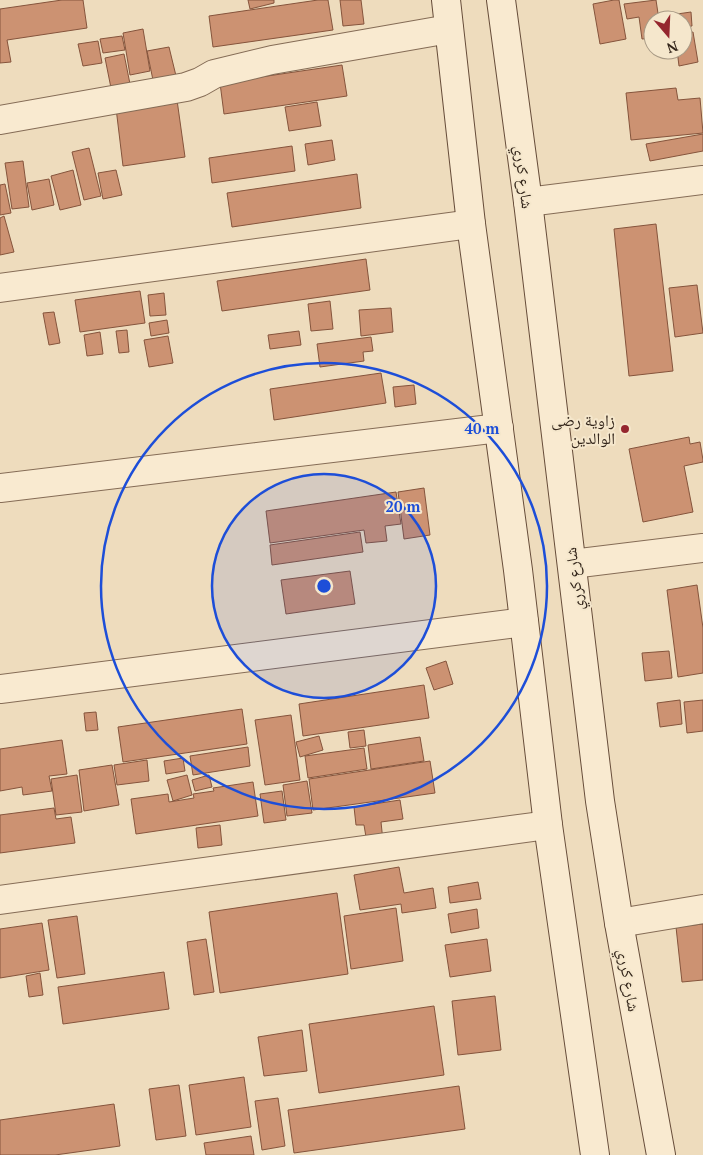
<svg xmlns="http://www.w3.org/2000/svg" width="703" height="1155" font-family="'PT Serif','Noto Naskh Arabic',serif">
  <rect width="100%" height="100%" fill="#eedcbd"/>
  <g fill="#cc9272" stroke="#85543c">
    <path d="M62,0H83L87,28L7,40L11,62L0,63V9Z"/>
    <path d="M248,0H274V3L250,9Z"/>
    <path d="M318,0H328L333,30L213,47L209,16Z"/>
    <path d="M340,0H361L364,24L343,26Z"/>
    <path d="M614,0H619L626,39L600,44L593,4Z"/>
    <path d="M656,0L659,20H653V38L642,39L639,17L627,19L624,4Z"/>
    <path d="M691,12L692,26L683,27V20H664L663,16Z"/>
    <path d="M143,29L150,71L130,75L123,33Z"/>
    <path d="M693,32L698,62L679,66L677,50H683V34Z"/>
    <path d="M122,36L125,50L103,53L100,39Z"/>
    <path d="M98,41L102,63L83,66L78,44Z"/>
    <path d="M169,47L177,80L154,85L147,51Z"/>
    <path d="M124,54L131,89L112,93L105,58Z"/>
    <path d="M342,65L347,96L224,114L220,83Z"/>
    <path d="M676,88L678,100L700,98L703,133L631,140L626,93Z"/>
    <path d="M177,100L185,157L123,166L116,108Z"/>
    <path d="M317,102L321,126L289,131L285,107Z"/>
    <path d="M703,134V151L650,161L646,144Z"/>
    <path d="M332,140L335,160L308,165L305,144Z"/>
    <path d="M292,146L295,171L212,183L209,158Z"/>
    <path d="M89,148L101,196L84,200L72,152Z"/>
    <path d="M23,161L29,207L12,209L5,163Z"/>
    <path d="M73,170L81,205L60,210L51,176Z"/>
    <path d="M116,170L122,195L103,199L98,173Z"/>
    <path d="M357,174L361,208L232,227L227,193Z"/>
    <path d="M49,179L54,205L32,210L27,183Z"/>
    <path d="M5,184L11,213L0,215V185Z"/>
    <path d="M4,216L14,252L0,255V218Z"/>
    <path d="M656,224L673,371L629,376L614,229Z"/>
    <path d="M366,259L370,290L222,311L217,281Z"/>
    <path d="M697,285L703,333L675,337L669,288Z"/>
    <path d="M140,291L145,323L80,332L75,300Z"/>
    <path d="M164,293L166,315L150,316L148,295Z"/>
    <path d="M330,301L333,329L311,331L308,304Z"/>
    <path d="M391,308L393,332L361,336L359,310Z"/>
    <path d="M54,312L60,343L49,345L43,313Z"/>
    <path d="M167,320L169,333L151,336L149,323Z"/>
    <path d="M127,330L129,352L119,353L116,331Z"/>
    <path d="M299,331L301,345L270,349L268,335Z"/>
    <path d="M100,332L103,354L87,356L84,335Z"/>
    <path d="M168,336L173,363L149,367L144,340Z"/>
    <path d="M371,337L373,351L363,352L364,361L320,367L317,344Z"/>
    <path d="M381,373L386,403L274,420L270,389Z"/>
    <path d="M414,385L416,404L395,407L393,387Z"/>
    <path d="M689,437L690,444L700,442L703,460V462L684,466L693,512L643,522L629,449Z"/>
    <path d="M424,488L430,535L404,539L398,492Z"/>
    <path d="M396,492L401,524L385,526L387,541L366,543L364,530L270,543L266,511Z"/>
    <path d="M360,532L363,552L272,565L270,545Z"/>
    <path d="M350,571L355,604L286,614L281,580Z"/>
    <path d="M697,585L703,628V673L678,677L667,590Z"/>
    <path d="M669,651L672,678L645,681L642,653Z"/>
    <path d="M446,661L453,684L434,690L426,668Z"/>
    <path d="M424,685L429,718L303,736L299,704Z"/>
    <path d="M680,700L682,724L660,727L657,703Z"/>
    <path d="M703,700V731L687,733L684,702Z"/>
    <path d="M242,709L247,744L123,762L118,727Z"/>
    <path d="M96,712L98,730L86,731L84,713Z"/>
    <path d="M291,715L300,780L265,785L255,720Z"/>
    <path d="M364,730L366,746L350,748L348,732Z"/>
    <path d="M319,736L323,750L300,757L296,742Z"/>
    <path d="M420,737L424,761L371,769L368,745Z"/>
    <path d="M62,740L67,774L49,776L52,791L23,795L22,787L0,791V749Z"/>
    <path d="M248,747L250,766L193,775L190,756Z"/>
    <path d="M364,748L367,769L308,778L305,756Z"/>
    <path d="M183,758L185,771L166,774L164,761Z"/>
    <path d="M147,760L149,781L117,785L114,765Z"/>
    <path d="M430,761L435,793L313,810L309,779Z"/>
    <path d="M112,765L119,805L84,811L79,770Z"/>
    <path d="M77,775L82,812L56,815L51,779Z"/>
    <path d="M187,775L192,795L173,801L167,780Z"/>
    <path d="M209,775L212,787L195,791L192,780Z"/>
    <path d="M307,781L312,813L287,816L283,785Z"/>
    <path d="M253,782L258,816L136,834L131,799L168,794L169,802L194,798L193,794L214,791L213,788Z"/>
    <path d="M282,791L286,820L264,823L260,794Z"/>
    <path d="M400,800L403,819L381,822L383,841L367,843L364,825H356L354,807Z"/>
    <path d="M54,808L56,819L71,817L75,843L0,853V815Z"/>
    <path d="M220,825L222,845L198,848L196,828Z"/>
    <path d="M399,867L404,893L433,888L436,908L402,913L401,904L360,910L354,875Z"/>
    <path d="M478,882L481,899L450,903L448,887Z"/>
    <path d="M337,893L348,974L220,993L209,912Z"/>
    <path d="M396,908L403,961L351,969L344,916Z"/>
    <path d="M477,909L479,928L451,933L448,914Z"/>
    <path d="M77,916L85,974L57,978L48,920Z"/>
    <path d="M42,923L49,970L0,978V929Z"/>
    <path d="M703,924V980L682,982L676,927Z"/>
    <path d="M206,939L214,992L194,995L187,942Z"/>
    <path d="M487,939L491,971L450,977L445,945Z"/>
    <path d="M164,972L169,1009L63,1024L58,987Z"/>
    <path d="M40,973L43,995L29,997L26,976Z"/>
    <path d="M495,996L501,1050L458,1055L452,1001Z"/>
    <path d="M434,1006L444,1075L319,1093L309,1024Z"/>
    <path d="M302,1030L307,1071L264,1076L258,1037Z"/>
    <path d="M244,1077L251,1127L196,1135L189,1085Z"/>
    <path d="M179,1085L186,1136L156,1140L149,1089Z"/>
    <path d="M459,1086L465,1129L294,1153L288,1110Z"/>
    <path d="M278,1098L285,1146L262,1150L255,1101Z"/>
    <path d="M114,1104L120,1146L55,1155H0V1120Z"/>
    <path d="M251,1136L254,1155H206L204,1143Z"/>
  </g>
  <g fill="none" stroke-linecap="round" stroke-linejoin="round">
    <defs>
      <g id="minor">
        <path d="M0,120L186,87L200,82L214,74L272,60L449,29"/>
        <path d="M528,202L703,180"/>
        <path d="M0,288L471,224"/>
        <path d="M0,488L499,428"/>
        <path d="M572,564L703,548"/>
        <path d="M0,689L524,622"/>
        <path d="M0,900L548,825"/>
        <path d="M619,923L703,909"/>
      </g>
      <g id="secondary">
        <path d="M446,0L471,224L518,570L548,825L595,1155"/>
        <path d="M501,0L528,202L600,801L619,923L661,1155"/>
      </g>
    </defs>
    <use href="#minor" stroke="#856c56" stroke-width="30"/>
    <use href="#secondary" stroke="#674d3a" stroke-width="30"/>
    <use href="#minor" stroke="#f9ead0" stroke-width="28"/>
    <use href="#secondary" stroke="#f9ead0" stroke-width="28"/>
  </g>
  <circle cx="324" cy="586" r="112" fill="#1d4ed8" fill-opacity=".12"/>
  <g fill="none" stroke="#1d4ed8" stroke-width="2.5">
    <circle cx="324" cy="586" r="112"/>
    <circle cx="324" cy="586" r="223"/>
  </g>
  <circle fill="#95262e" stroke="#f5e7cc" stroke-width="2" cx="625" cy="429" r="5"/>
  <g text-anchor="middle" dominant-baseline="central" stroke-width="4" stroke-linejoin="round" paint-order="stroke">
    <g font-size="16" fill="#34261b" stroke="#f5e7cc">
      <text transform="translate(524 177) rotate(83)">شارع كرري</text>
      <text transform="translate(574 579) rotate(-97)">شارع كرري</text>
      <text transform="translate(629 980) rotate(80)">شارع كرري</text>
    </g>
    <g font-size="16" fill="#34261b" stroke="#f5e7cc" text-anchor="end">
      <text x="615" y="420">زاوية رضى<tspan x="615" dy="18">الوالدين</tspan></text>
    </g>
  </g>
  <circle cx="324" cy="586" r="8" fill="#1d4ed8" stroke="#f5e7cc" stroke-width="2.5"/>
  <g font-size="15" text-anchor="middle" font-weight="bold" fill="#1d4ed8" stroke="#f5e7cc" stroke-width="4" stroke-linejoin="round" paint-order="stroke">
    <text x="482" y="434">40 m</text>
    <text x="403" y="512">20 m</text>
  </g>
  <g transform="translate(668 35) rotate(161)"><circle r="24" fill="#f5e7cc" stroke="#a89a85"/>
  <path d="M0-4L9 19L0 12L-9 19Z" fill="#95262e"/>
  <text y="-8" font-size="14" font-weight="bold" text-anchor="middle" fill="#34261b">N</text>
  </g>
</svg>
